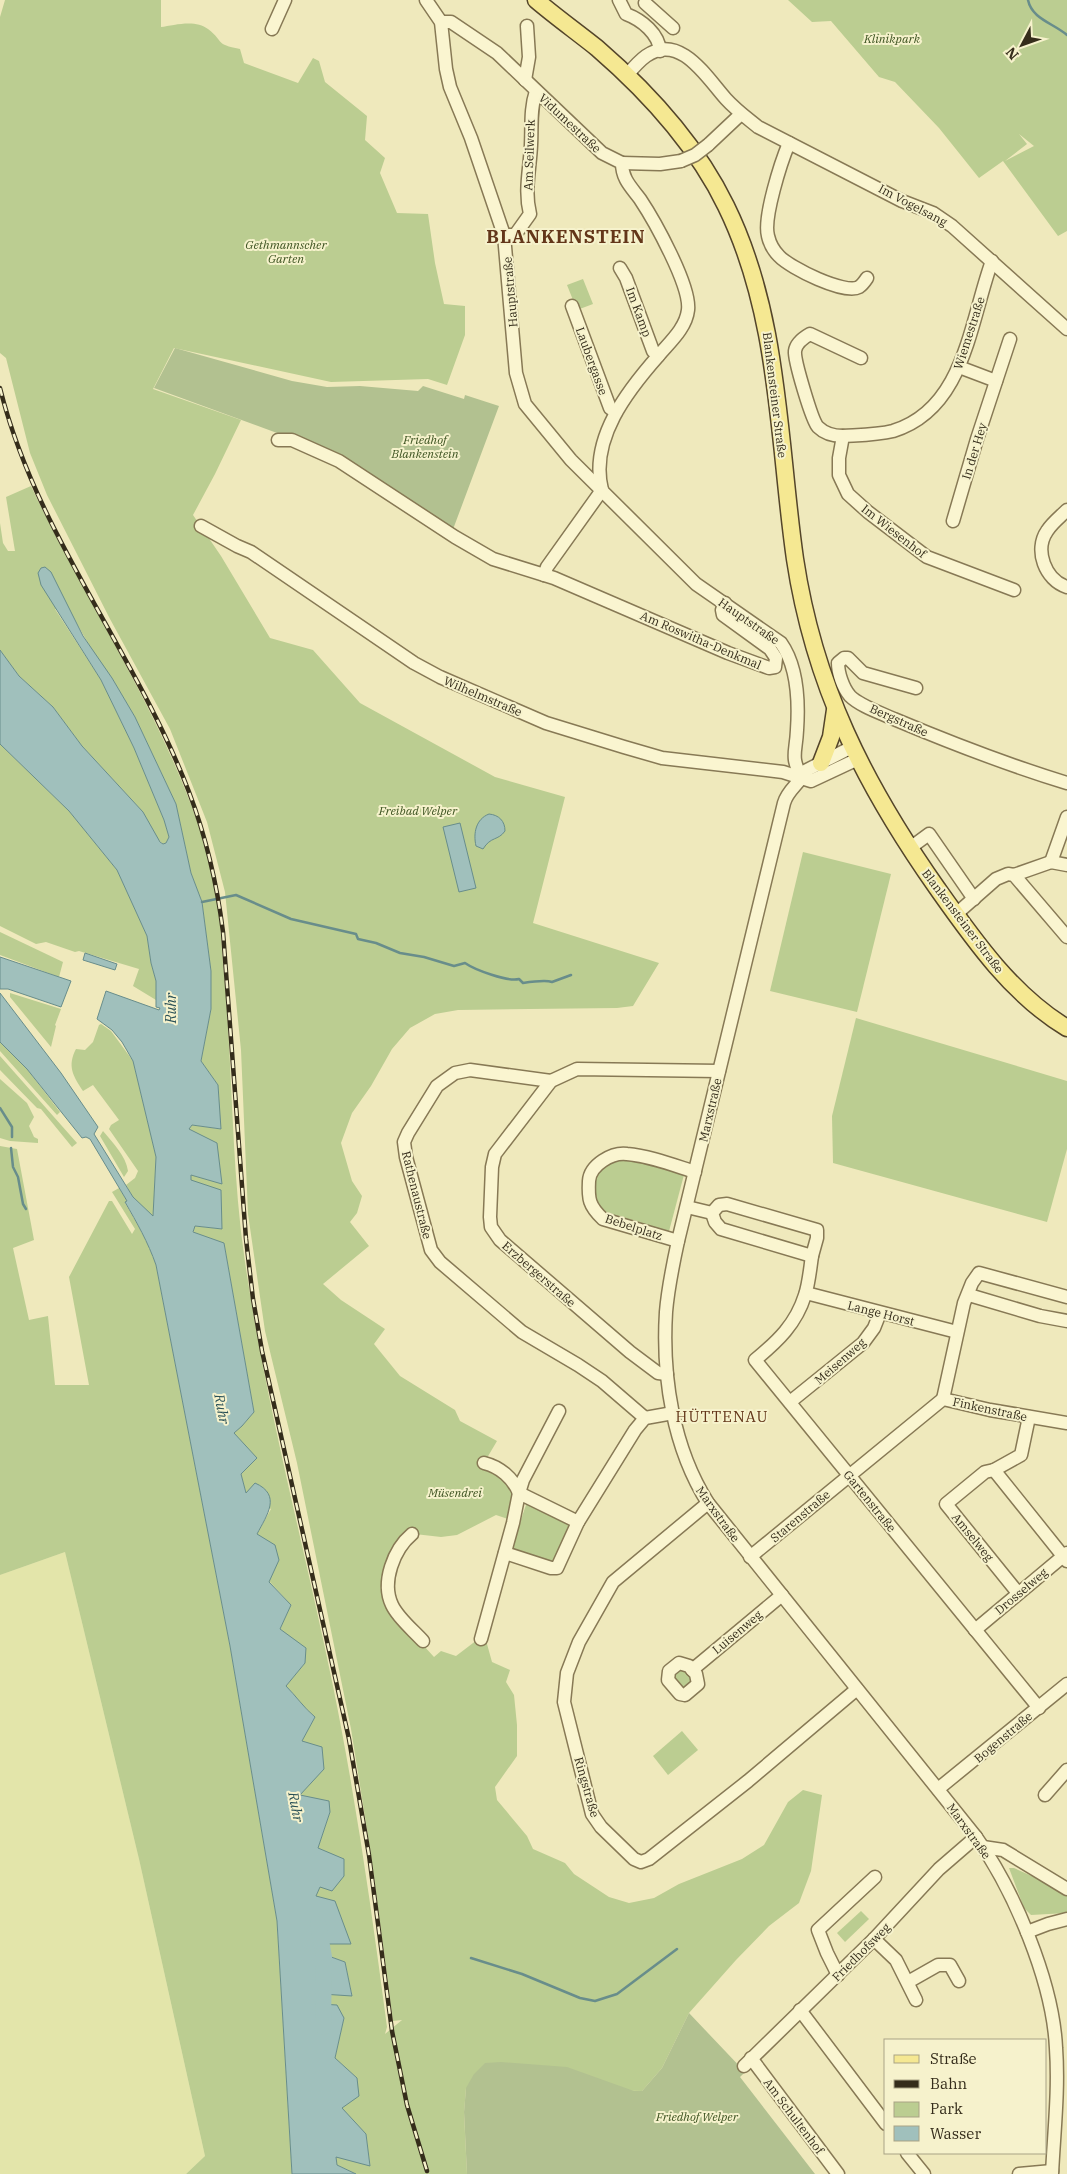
<svg xmlns="http://www.w3.org/2000/svg" width="1067" height="2174" font-family="'IBM Plex Serif',serif">
  <rect width="100%" height="100%" fill="#efe9bc"/>
  <path fill="#e3e5aa" d="M65,1552L139,1859L205,2156L186,2174H0V1575Z"/>
  <g fill="#bbcd91" fill-rule="evenodd">
    <path d="M5,0H161V27C174,25 196,19 208,29C225,42 214,44 240,49L244,63L298,83L313,58L319,61L325,82L367,116L365,140L385,158L380,173L397,213L428,214L435,263L444,304L465,306V335L447,385L428,379L331,382L174,348L153,389L241,420L215,474L193,515L221,556L270,638L313,650L360,703L495,777L565,797L533,923L659,963L633,1006L617,1008L458,1010L435,1014L410,1028L392,1049L371,1086L352,1113L341,1143L352,1181L362,1196L357,1213L350,1222L369,1246L323,1284L341,1300L385,1329L374,1344L400,1376L455,1410L460,1421L497,1441L484,1463L503,1476L514,1492L508,1519L496,1515L457,1535L441,1537L406,1533L393,1550V1612L434,1657L441,1651L456,1656L477,1640L487,1644L492,1662L510,1670L506,1682L514,1695L517,1725V1756L495,1787L497,1800L527,1836L533,1849L565,1863L574,1874L609,1897L629,1903L654,1898L679,1884L742,1859L764,1845L788,1802L803,1790L822,1795L811,1871L799,1903L769,1926L736,1960L689,2013L662,2068L642,2091L466,2088L464,2113L467,2174H356L337,2165L336,2156L370,2165L366,2134L341,2108L357,2078L335,2058L344,2018L320,2004L322,1994L352,1995L345,1962L323,1954V1944H351L316,1896L320,1887L318,1848L330,1812L300,1795L302,1741L315,1717C304,1708 296,1696 286,1686L305,1663L280,1629L291,1605L269,1581L279,1560L257,1534L271,1509L246,1493L241,1474L257,1458L233,1433L242,1426L254,1412L224,1243L194,1233V1226L222,1229L191,1180V1175L222,1183L189,1129L192,1125L220,1129L218,1085L201,1061L211,1009V971L202,902L191,873L176,804L135,717L112,678L96,657L73,617L55,609L101,680L134,748L164,820L169,837L166,843L163,844L157,838L143,812L82,746L53,707L19,676L0,650V523L3,543L8,551H15L6,497L31,486C84,598 157,705 198,824C205,846 212,871 216,894C221,920 221,947 224,974C233,1069 231,1167 245,1262C266,1405 304,1545 333,1686C356,1799 372,1913 387,2027L385,2034L402,2020L393,2021L371,1855L351,1729L297,1463L265,1331L248,1214L241,1050L225,892L207,822L170,729L110,619L47,495L30,453L6,358L0,353V17Z"/>
    <path d="M788,0H1067V231L1058,236L1003,161L979,178L939,128L895,82L879,77L831,21L812,22ZM1019,134L1034,146L1005,161L1027,144Z"/>
    <path d="M583,279L593,304L577,310L567,285Z"/>
    <path d="M0,744L69,811L117,870L147,936L151,963L156,981V1000L133,986L139,969L79,951L75,952L46,942L36,944L0,926Z"/>
    <path d="M803,852L891,874L857,1012L770,991Z"/>
    <path d="M0,932L63,962L59,977L0,955Z"/>
    <path d="M10,993L61,1009L55,1025L56,1026L51,1047L10,997Z"/>
    <path d="M856,1018L1067,1081V1149L1047,1222L833,1163L832,1116Z"/>
    <path d="M101,1024L111,1031L133,1061L156,1157L153,1217L133,1197L126,1185L135,1178L138,1171L109,1129L111,1125L119,1120L93,1085L83,1091C73,1076 67,1066 76,1049L85,1050L93,1042L99,1025Z"/>
    <path d="M0,1042L27,1069L60,1112L57,1115L0,1051Z"/>
    <path d="M0,1056L77,1143L72,1147L41,1109L37,1108L0,1070Z"/>
    <path d="M0,1079L27,1103L34,1117L29,1126L34,1137L38,1139V1143L10,1141L0,1138Z"/>
    <path d="M103,1131C113,1143 126,1156 128,1171L124,1177L100,1136Z"/>
    <path d="M0,1146L17,1149L34,1240L13,1248L29,1320L48,1316L55,1385H89L69,1277L109,1201H112L132,1234L135,1229L112,1192L119,1188L127,1201L125,1203C137,1223 148,1242 156,1265L230,1646L277,1921L292,2174H186L205,2156L139,1859L65,1552L0,1575Z"/>
    <path d="M627,1157L685,1171L668,1235L637,1226L595,1209L592,1178L604,1162Z"/>
    <path d="M527,1502L570,1522L554,1563L511,1549Z"/>
    <path d="M684,1667L694,1682L684,1690L671,1675Z"/>
    <path d="M682,1731L698,1750L668,1775L653,1756Z"/>
    <path d="M1009,1868H1014L1052,1885L1067,1896V1913L1031,1915L1024,1908Z"/>
    <path d="M861,1911L869,1919L845,1942L837,1933Z"/>
  </g>
  <g fill="#b2c190">
    <path d="M175,348L292,381L327,387L360,386L418,391L423,386L464,399L465,395L499,406L452,532L296,440L154,388Z"/>
    <path d="M689,2013L745,2072L740,2077L815,2174H467L464,2112L466,2088L474,2074L485,2063L501,2062L567,2067L634,2091H642L662,2068Z"/>
  </g>
  <g fill="#a0c0bc" stroke="#688d8b">
    <path d="M45,567L51,572L83,636L112,678L135,717L176,804L191,873L202,902L211,971V1009L201,1061L218,1085L221,1129L192,1125L189,1129L217,1143L222,1184L191,1175V1180L221,1190L222,1229L195,1226L193,1232L224,1243L254,1412L242,1426L234,1433L257,1458L241,1474L246,1493L255,1483C282,1495 267,1515 257,1534L275,1545L279,1560L269,1582L291,1605L280,1629L306,1648L305,1663L286,1686C296,1696 304,1708 315,1717L302,1741L322,1747L324,1769L300,1795L329,1801L330,1812L318,1848L344,1859V1876L332,1891L320,1887L316,1896L335,1901L351,1944H322L323,1954L345,1962L352,1996L322,1994L320,2004L337,2005L344,2018L335,2058L357,2078L359,2096L342,2108L366,2134L370,2166L336,2157L337,2165L356,2174H292L277,1921L230,1646L156,1265C148,1242 137,1223 125,1202L127,1201L90,1139L86,1137L82,1138L27,1069L0,1042V993L61,1073L98,1127L94,1134L133,1197L153,1216L156,1157L133,1061L122,1042L112,1030L97,1019L106,991L159,1010L160,1008L156,1007V981L151,963L147,936L117,870L69,811L0,744V650L19,676L53,707L82,746L143,812L160,842L163,844L166,843L169,837L164,820L134,748L101,680L41,585L38,573L41,568Z"/>
    <path d="M489,814C499,815 505,821 505,831C498,841 491,836 483,849L476,846C473,833 476,819 489,814Z"/>
    <path d="M460,823L476,888L459,892L443,827Z"/>
    <path d="M85,953L117,964L115,970L83,960Z"/>
    <path d="M0,957L71,981L61,1007L8,989H0Z"/>
  </g>
  <g fill="none" stroke-linecap="round" stroke-linejoin="round">
    <g stroke="#688d8b" stroke-width="2.5">
      <path d="M1028,0C1032,19 1053,23 1067,35"/>
      <path d="M202,902L236,895L291,919L356,934L358,939L376,943L400,953L424,957L454,966L465,963C475,970 508,982 519,979L523,983C530,982 546,980 552,982L571,975"/>
      <path d="M0,1108L12,1127V1137"/>
      <path d="M11,1148L13,1167L18,1177L23,1204L26,1209"/>
      <path d="M471,1958L522,1974L580,1998L595,2001L617,1994L677,1949"/>
    </g>
    <path stroke="#a0c0bc" stroke-width="16" d="M318,1924L324,1957L323,2027"/>
    <defs>
      <g id="minor">
        <path d="M426,0L441,22L446,69L450,87L471,138L504,235L516,373L525,404L571,460L696,584L781,643C798,667 799,701 797,730C796,754 790,755 802,779"/>
        <path d="M619,0L626,14C642,20 659,34 660,51"/>
        <path d="M645,3L673,28"/>
        <path d="M441,22H451L497,53L602,153L622,163C622,179 631,187 640,199C654,220 691,286 688,310C686,328 670,342 659,355C628,390 589,439 602,490"/>
        <path d="M272,29L285,0"/>
        <path d="M627,75C633,68 639,61 646,56C680,32 707,78 726,99C736,110 747,118 758,127L902,201L933,213L952,226L1067,329"/>
        <path d="M525,80L529,57L527,26"/>
        <path d="M789,143C781,162 763,218 768,236C770,245 773,250 779,256C790,268 845,295 859,287C862,285 865,281 867,278"/>
        <path d="M708,145L741,114"/>
        <path d="M622,163L660,164L681,161"/>
        <path d="M504,235H515L530,214C524,190 530,169 531,145C532,126 530,109 536,91"/>
        <path d="M992,261C970,321 965,409 893,431C877,435 860,435 843,436L839,458V475L848,494L868,512L927,557L1014,590"/>
        <path d="M620,268L626,278L653,351L658,356"/>
        <path d="M572,306L610,408L616,412"/>
        <path d="M959,367L996,381"/>
        <path d="M843,436C834,436 825,434 818,427C812,421 794,360 795,351C796,343 803,338 810,334L861,358"/>
        <path d="M278,440H292L339,461L455,537L493,559L554,578L728,653L769,668L775,667L776,658L770,649L723,615L722,610L725,603"/>
        <path d="M1067,510C1060,517 1052,523 1047,531C1034,550 1045,580 1067,587"/>
        <path d="M953,521L977,439L1010,339"/>
        <path d="M201,526L237,546L251,552L414,663L440,677L546,723L624,747L662,758L783,772L811,781L858,759"/>
        <path d="M544,575L547,567L602,490"/>
        <path d="M916,688L863,673L848,658H844L838,663C838,673 843,688 850,696C860,706 881,713 894,719C951,743 1008,765 1067,783"/>
        <path d="M852,747L805,771C800,784 788,789 784,803L678,1241C673,1264 668,1288 666,1312C662,1377 673,1448 708,1503L976,1837C1014,1890 1053,1982 1056,2048C1059,2090 1054,2132 1052,2174"/>
        <path d="M910,848L929,834L974,899"/>
        <path d="M1051,862L1067,817"/>
        <path d="M1014,875L1051,862L1067,865"/>
        <path d="M955,915L996,879L1008,874L1014,875L1067,937"/>
        <path d="M551,1081L470,1070L455,1073L437,1086L408,1133L404,1142L406,1157L431,1250L440,1262L522,1332L578,1365L602,1381L645,1418"/>
        <path d="M727,1204L817,1230V1238L812,1256L721,1229L715,1222L712,1213L719,1205Z"/>
        <path d="M687,1207L712,1213"/>
        <path d="M678,1241L603,1219C589,1206 588,1199 589,1181C590,1165 612,1152 627,1154C650,1156 673,1165 695,1172"/>
        <path d="M812,1256C810,1269 809,1283 805,1295C796,1324 778,1341 755,1360L1039,1708"/>
        <path d="M806,1293L957,1332"/>
        <path d="M969,1295L1040,1316L1067,1321"/>
        <path d="M667,1374L658,1373L630,1352L500,1240L491,1227L490,1217L492,1167L495,1154L551,1081L577,1069L719,1071"/>
        <path d="M943,1399L964,1303L972,1283L979,1273L1067,1297"/>
        <path d="M790,1402L863,1343L874,1328L880,1313"/>
        <path d="M1029,1417L1021,1455L994,1470L1067,1561"/>
        <path d="M484,1463C500,1467 513,1478 519,1493L523,1480L559,1411"/>
        <path d="M994,1470L985,1472L946,1504L1018,1593"/>
        <path d="M708,1503L613,1582L579,1642L567,1673L564,1702L592,1814L601,1827L634,1859L641,1862L649,1859L748,1781L857,1689"/>
        <path d="M412,1534C394,1549 381,1582 392,1605C398,1618 413,1630 423,1641"/>
        <path d="M505,1553L551,1568H557L578,1522L635,1430L645,1418L673,1413"/>
        <path d="M750,1557L943,1399L990,1410L1067,1423"/>
        <path d="M975,1630L1067,1553"/>
        <path d="M481,1639L513,1523L519,1493L578,1522"/>
        <path d="M679,1663L689,1666L696,1674L698,1684L685,1695L680,1694L668,1680L669,1671Z"/>
        <path d="M692,1670L782,1595"/>
        <path d="M938,1789L1067,1684"/>
        <path d="M1045,1795L1067,1770"/>
        <path d="M983,1847L1003,1850L1067,1889"/>
        <path d="M1027,1932L1048,1924L1067,1919"/>
        <path d="M874,1939L896,1960L916,2000"/>
        <path d="M838,1975L827,1953L818,1930L875,1877"/>
        <path d="M908,1982L938,1965H950L959,1981"/>
        <path d="M800,2010L886,2124"/>
        <path d="M751,2058L838,2174"/>
        <path d="M744,2066L874,1939L939,1869L976,1837"/>
        <path d="M907,2153L924,2174"/>
        <path d="M1019,2174L1052,2171"/>
      </g>
      <g id="major">
        <path d="M536,0C556,17 577,32 597,48C649,93 696,144 726,206C780,316 778,440 795,559C814,685 864,784 937,888C973,939 1012,995 1067,1028"/>
        <path d="M821,763L831,737L835,710"/>
      </g>
    </defs>
    <use href="#minor" stroke="#877955" stroke-width="15"/>
    <use href="#major" stroke="#54452a" stroke-width="19"/>
    <use href="#minor" stroke="#faf5d0" stroke-width="12"/>
    <use href="#major" stroke="#f5e892" stroke-width="16"/>
    <defs>
      <path id="rail" d="M0,388C36,534 136,653 189,792C206,837 217,884 223,932L246,1239L253,1299L262,1351L349,1739L369,1855L392,2031L407,2105L427,2171"/>
    </defs>
    <use href="#rail" stroke="#352d1b" stroke-width="4.5"/>
    <use href="#rail" stroke="#f6f2cc" stroke-width="2.5" stroke-dasharray="8" stroke-linecap="butt"/>
    <defs>
      <path id="minor-bridge" d="M681,161L695,155L708,145"/>
    </defs>
    <use href="#minor-bridge" stroke="#877955" stroke-width="15" stroke-linecap="butt"/>
    <use href="#minor-bridge" stroke="#faf5d0" stroke-width="12"/>
  </g>
  <g text-anchor="middle" dominant-baseline="central" stroke-width="4" stroke-linejoin="round" paint-order="stroke">
    <g font-size="12" font-style="italic" fill="#3d5321" stroke="#f6f2cc">
      <text x="892" y="38">Klinikpark</text>
      <text x="286" y="244">Gethmannscher<tspan x="286" dy="14">Garten</tspan></text>
      <text x="425" y="439">Friedhof<tspan x="425" dy="14">Blankenstein</tspan></text>
      <text x="418" y="810">Freibad Welper</text>
      <text x="455" y="1492">Müsendrei</text>
      <text x="697" y="2116">Friedhof Welper</text>
    </g>
    <g font-size="12" fill="#352d1b" stroke="#f6f2cc">
      <text transform="translate(570 123) rotate(43)">Vidumestraße</text>
      <text transform="translate(529 155) rotate(-88)">Am Seilwerk</text>
      <text transform="translate(913 205) rotate(28)">Im Vogelsang</text>
      <text transform="translate(510 292) rotate(-95)">Hauptstraße</text>
      <text transform="translate(639 312) rotate(70)">Im Kamp</text>
      <text transform="translate(969 333) rotate(-72)">Wiemestraße</text>
      <text transform="translate(592 361) rotate(70)">Laubergasse</text>
      <text transform="translate(775 395) rotate(83)">Blankensteiner Straße</text>
      <text transform="translate(974 451) rotate(-73)">In der Hey</text>
      <text transform="translate(894 531) rotate(38)">Im Wiesenhof</text>
      <text transform="translate(749 621) rotate(35)">Hauptstraße</text>
      <text transform="translate(701 640) rotate(23)">Am Roswitha-Denkmal</text>
      <text transform="translate(483 696) rotate(23)">Wilhelmstraße</text>
      <text transform="translate(899 720) rotate(24)">Bergstraße</text>
      <text transform="translate(963 921) rotate(53)">Blankensteiner Straße</text>
      <text transform="translate(710 1110) rotate(-77)">Marxstraße</text>
      <text transform="translate(417 1195) rotate(76)">Rathenaustraße</text>
      <text transform="translate(634 1227) rotate(18)">Bebelplatz</text>
      <text transform="translate(539 1274) rotate(41)">Erzbergerstraße</text>
      <text transform="translate(881 1313) rotate(14)">Lange Horst</text>
      <text transform="translate(840 1361) rotate(-41)">Meisenweg</text>
      <text transform="translate(990 1409) rotate(12)">Finkenstraße</text>
      <text transform="translate(870 1501) rotate(51)">Gartenstraße</text>
      <text transform="translate(718 1514) rotate(54)">Marxstraße</text>
      <text transform="translate(800 1516) rotate(-40)">Starenstraße</text>
      <text transform="translate(973 1537) rotate(51)">Amselweg</text>
      <text transform="translate(1021 1591) rotate(-40)">Drosselweg</text>
      <text transform="translate(737 1632) rotate(-40)">Luisenweg</text>
      <text transform="translate(1003 1737) rotate(-40)">Bogenstraße</text>
      <text transform="translate(587 1787) rotate(74)">Ringstraße</text>
      <text transform="translate(969 1831) rotate(54)">Marxstraße</text>
      <text transform="translate(861 1952) rotate(-45)">Friedhofsweg</text>
      <text transform="translate(794 2116) rotate(53)">Am Schultenhof</text>
    </g>
    <g font-size="14" font-style="italic" fill="#295056" stroke="#f6f2cc">
      <text transform="translate(171 1008) rotate(-90)">Ruhr</text>
      <text transform="translate(222 1409) rotate(79)">Ruhr</text>
      <text transform="translate(296 1807) rotate(79)">Ruhr</text>
    </g>
    <g font-size="15" letter-spacing="1" fill="#633619" stroke="#f6f2cc">
      <text x="722" y="1416">HÜTTENAU</text>
    </g>
    <g font-size="18" font-weight="bold" letter-spacing="1" fill="#633619" stroke="#f6f2cc">
      <text x="566" y="236">BLANKENSTEIN</text>
    </g>
  </g>
  <rect x="884" y="2039" width="162" height="115" fill="#f6f2cc" stroke="#a9a385"/>
  <rect x="894" y="2055" width="25" height="8" fill="#f5e892" stroke="#a9a385"/>
  <text x="930" y="2064" font-size="15" fill="#352d1b">Straße</text>
  <rect x="894" y="2080" width="25" height="8" fill="#352d1b" stroke="#a9a385"/>
  <text x="930" y="2089" font-size="15" fill="#352d1b">Bahn</text>
  <rect x="894" y="2102" width="25" height="15" fill="#bbcd91" stroke="#a9a385"/>
  <text x="930" y="2114" font-size="15" fill="#352d1b">Park</text>
  <rect x="894" y="2126" width="25" height="15" fill="#a0c0bc" stroke="#a9a385"/>
  <text x="930" y="2139" font-size="15" fill="#352d1b">Wasser</text>
  <g transform="translate(1022 45) rotate(229)" stroke="#f6f2cc" stroke-width="4" paint-order="stroke">
  <path d="M0-4L9 19L0 12L-9 19Z" fill="#352d1b"/>
  <text y="-8" font-size="14" font-weight="bold" text-anchor="middle" fill="#352d1b">N</text>
  </g>
</svg>
